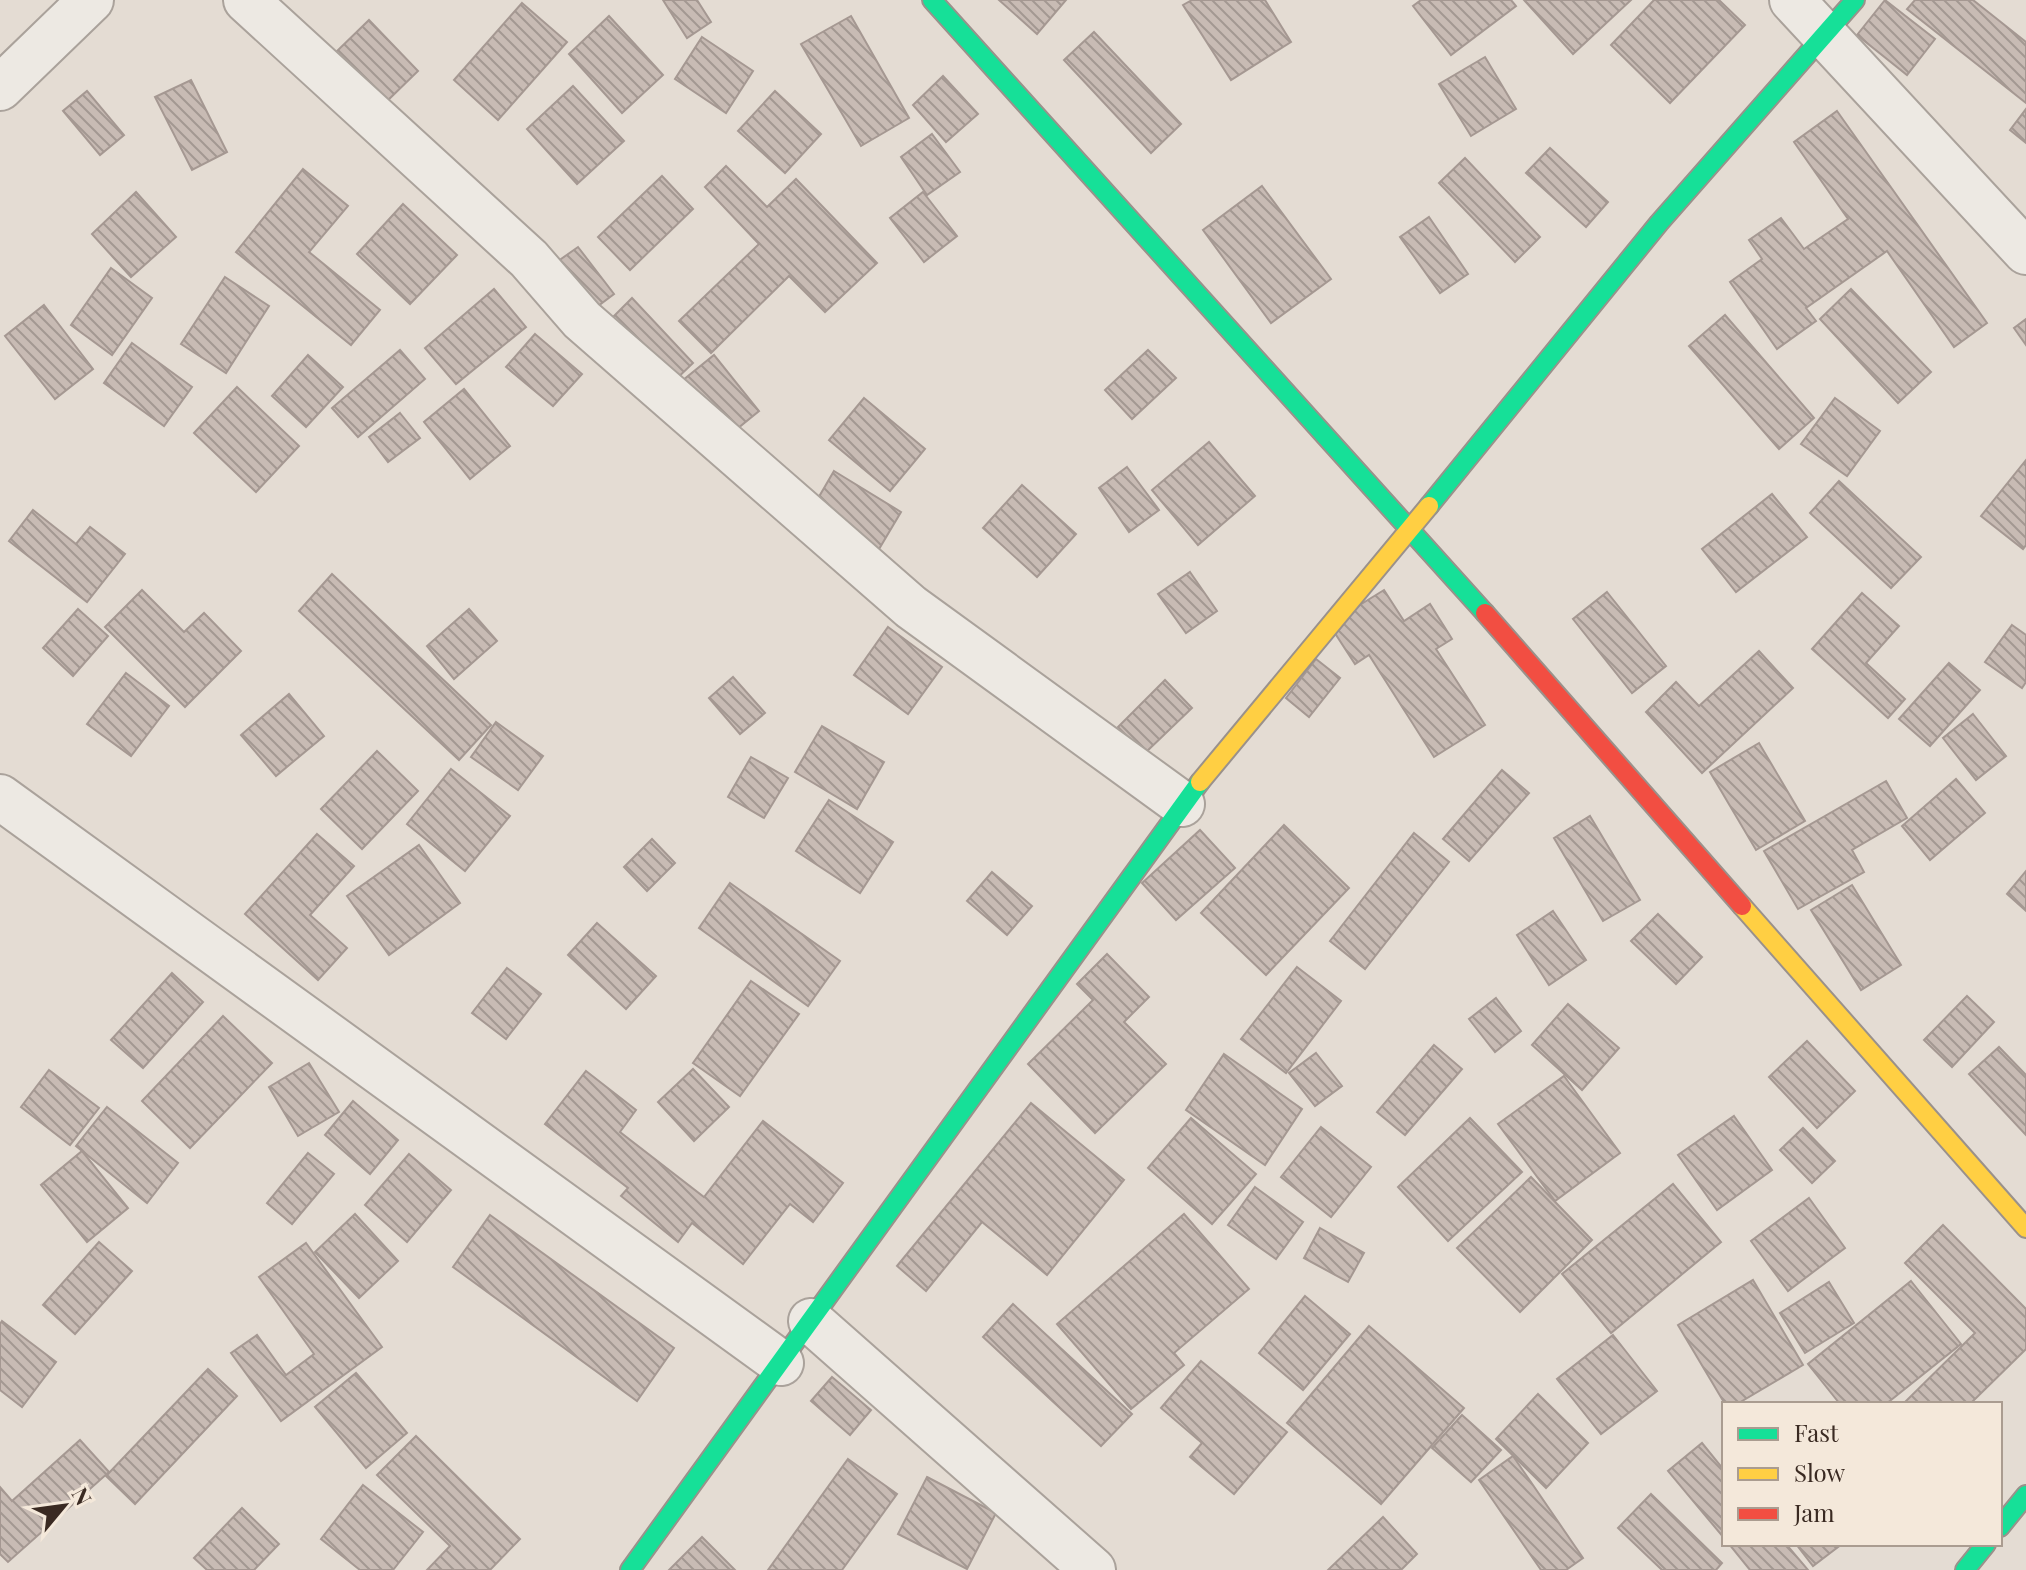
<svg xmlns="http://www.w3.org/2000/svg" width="2026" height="1570" font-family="'Playfair Display',serif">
  <defs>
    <pattern id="building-back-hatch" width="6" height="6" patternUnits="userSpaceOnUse" patternTransform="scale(2)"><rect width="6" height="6" fill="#c8bbb4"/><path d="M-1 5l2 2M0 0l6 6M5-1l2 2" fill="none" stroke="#a39892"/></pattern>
  </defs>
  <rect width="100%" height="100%" fill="#e4dcd3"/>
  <g fill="url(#building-back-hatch)" stroke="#a59892" stroke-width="2">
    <path d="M663,0H697L711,22L687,38Z"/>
    <path d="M999,0H1066L1037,34Z"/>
    <path d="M1192,0H1265L1291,42L1231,80L1183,5Z"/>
    <path d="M1421,0H1511L1516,6L1451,55L1413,6Z"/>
    <path d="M1524,0H1631L1573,54Z"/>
    <path d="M1654,0H1719L1745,25L1670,103L1611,45Z"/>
    <path d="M1885,0L1935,39L1907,75L1857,35Z"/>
    <path d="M1915,0H1973L2026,42V103L1907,9Z"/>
    <path d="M522,3L567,42L498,120L454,80Z"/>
    <path d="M609,16L663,75L622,113L569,54Z"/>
    <path d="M851,16L909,118L861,146L801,44Z"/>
    <path d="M369,20L418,71L384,104L335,53Z"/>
    <path d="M1094,32L1181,124L1151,153L1064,60Z"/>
    <path d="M702,37L753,71L726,113L675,79Z"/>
    <path d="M1485,57L1516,109L1471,136L1439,84Z"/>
    <path d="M943,76L978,114L946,142L913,105Z"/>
    <path d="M191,80L227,152L192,170L155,97Z"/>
    <path d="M573,86L624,141L577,184L527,129Z"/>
    <path d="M87,91L124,135L100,155L63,111Z"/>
    <path d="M775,91L821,134L785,173L738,131Z"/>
    <path d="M2026,109V143L2010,130Z"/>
    <path d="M1837,111L1987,323L1954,347L1887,251L1806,308L1816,321L1777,349L1730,282L1762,259L1749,240L1781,218L1804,249L1848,219L1794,142Z"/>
    <path d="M932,134L960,172L927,195L901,157Z"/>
    <path d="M1550,148L1608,202L1586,227L1526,173Z"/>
    <path d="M1465,158L1540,237L1515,262L1439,183Z"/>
    <path d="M726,166L767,207L796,179L877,263L825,312L789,276L711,353L679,321L759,244L705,187Z"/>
    <path d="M303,169L348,206L309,252L380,310L351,345L236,252Z"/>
    <path d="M662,176L693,209L630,270L598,237Z"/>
    <path d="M1262,186L1331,279L1271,323L1203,230Z"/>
    <path d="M136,192L176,237L131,277L92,234Z"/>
    <path d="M923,192L957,236L924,262L890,218Z"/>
    <path d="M403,204L457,255L410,304L357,254Z"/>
    <path d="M1429,217L1468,274L1440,293L1400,237Z"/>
    <path d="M578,247L614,294L590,312L554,264Z"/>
    <path d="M111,268L152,298L112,355L71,325Z"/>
    <path d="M225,277L269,306L226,373L181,344Z"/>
    <path d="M494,289L526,327L456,384L425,348Z"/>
    <path d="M1851,289L1931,372L1898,403L1820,319Z"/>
    <path d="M632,298L693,363L671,384L610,320Z"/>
    <path d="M44,305L93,369L55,399L5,336Z"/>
    <path d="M1725,315L1814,418L1779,449L1689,346Z"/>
    <path d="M2026,319V345L2014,328Z"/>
    <path d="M535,334L582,374L553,406L506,367Z"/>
    <path d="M132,343L192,387L164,426L104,383Z"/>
    <path d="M400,350L425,379L358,437L332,408Z"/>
    <path d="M1148,350L1176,378L1132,419L1105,390Z"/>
    <path d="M308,355L343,387L306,427L272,396Z"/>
    <path d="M714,355L759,411L727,437L682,381Z"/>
    <path d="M237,387L299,446L256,492L194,433Z"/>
    <path d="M464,389L510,446L470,479L424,422Z"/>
    <path d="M864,398L925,449L890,491L829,440Z"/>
    <path d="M1835,398L1880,431L1847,476L1801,444Z"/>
    <path d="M400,413L420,438L388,462L369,437Z"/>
    <path d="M1209,442L1255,496L1198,545L1152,490Z"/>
    <path d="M2026,460V545L2023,549L1981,516Z"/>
    <path d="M1127,467L1159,510L1129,532L1099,488Z"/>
    <path d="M834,471L901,512L879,549L813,507Z"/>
    <path d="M1839,481L1921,557L1891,588L1810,513Z"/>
    <path d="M1022,485L1076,534L1037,577L983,528Z"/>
    <path d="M1772,494L1807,537L1736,592L1702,549Z"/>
    <path d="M33,510L76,544L90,527L125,554L87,602L9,541Z"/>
    <path d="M1190,572L1217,611L1186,633L1158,594Z"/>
    <path d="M332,574L491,725L459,760L299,611Z"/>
    <path d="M142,590L184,632L204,613L241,651L185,707L105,627Z"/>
    <path d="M1384,590L1404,621L1430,604L1452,639L1436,649L1485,725L1434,757L1369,655L1355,664L1329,624Z"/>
    <path d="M1607,592L1666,666L1632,693L1573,619Z"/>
    <path d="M1862,593L1899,626L1866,663L1905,699L1888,718L1812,649Z"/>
    <path d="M78,609L108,636L73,676L43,648Z"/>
    <path d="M469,609L497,641L454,679L427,646Z"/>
    <path d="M2012,625L2026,635V682L2022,688L1985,662Z"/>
    <path d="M888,627L942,667L908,714L854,675Z"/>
    <path d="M1759,651L1793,688L1702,773L1646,712L1676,682L1699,706Z"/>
    <path d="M1316,659L1340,678L1309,717L1286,698Z"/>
    <path d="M1949,663L1980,690L1930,746L1899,719Z"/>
    <path d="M126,673L169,706L131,756L87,724Z"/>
    <path d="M733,677L765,713L740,734L709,698Z"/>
    <path d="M1165,680L1192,708L1144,754L1118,727Z"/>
    <path d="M289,694L324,736L276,776L241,735Z"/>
    <path d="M1973,714L2006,756L1976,780L1943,738Z"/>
    <path d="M496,722L543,756L518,790L471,757Z"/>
    <path d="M822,726L884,762L857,809L795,772Z"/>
    <path d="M1759,743L1805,821L1756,850L1710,772Z"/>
    <path d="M377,751L418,791L362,849L321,809Z"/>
    <path d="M751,757L788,778L764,818L728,797Z"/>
    <path d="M451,769L510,816L465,871L407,824Z"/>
    <path d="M1502,770L1529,793L1469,861L1443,839Z"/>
    <path d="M1956,779L1985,813L1930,860L1902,826Z"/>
    <path d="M1886,781L1907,818L1852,850L1864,872L1798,909L1764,851Z"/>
    <path d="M829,800L893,842L860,893L796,851Z"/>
    <path d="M1590,816L1640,900L1603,921L1554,838Z"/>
    <path d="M1284,825L1349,888L1266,975L1201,913Z"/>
    <path d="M1200,830L1235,868L1176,920L1142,883Z"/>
    <path d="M1414,833L1449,862L1365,969L1330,941Z"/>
    <path d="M317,834L354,866L310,915L347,948L318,980L245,914Z"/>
    <path d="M652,839L675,863L647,891L624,867Z"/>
    <path d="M419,845L460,903L389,955L347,896Z"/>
    <path d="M2026,871V911L2007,894Z"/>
    <path d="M992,872L1032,906L1007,935L967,901Z"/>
    <path d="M730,883L840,961L808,1006L699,928Z"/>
    <path d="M1852,885L1901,965L1861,990L1811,910Z"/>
    <path d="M1553,911L1586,960L1549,985L1517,935Z"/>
    <path d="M1658,914L1702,957L1676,984L1631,941Z"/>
    <path d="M597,923L656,976L626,1009L568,955Z"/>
    <path d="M1107,954L1149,997L1124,1022L1166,1064L1095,1133L1028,1064L1093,1000L1077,984Z"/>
    <path d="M1297,967L1341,1001L1286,1073L1241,1039Z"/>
    <path d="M507,968L541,994L506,1039L472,1013Z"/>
    <path d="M172,973L203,1002L143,1068L111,1040Z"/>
    <path d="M751,981L799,1014L740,1096L693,1063Z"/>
    <path d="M1967,996L1994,1022L1952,1067L1924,1040Z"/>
    <path d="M1496,998L1521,1031L1495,1052L1469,1019Z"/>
    <path d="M1568,1004L1619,1048L1582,1090L1532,1045Z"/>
    <path d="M223,1016L272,1063L190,1148L142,1101Z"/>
    <path d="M1807,1041L1855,1091L1817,1128L1769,1077Z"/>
    <path d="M1434,1045L1462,1069L1405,1135L1377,1112Z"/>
    <path d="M1999,1047L2026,1075V1135L1969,1074Z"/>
    <path d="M1316,1053L1342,1086L1315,1106L1289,1073Z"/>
    <path d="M1224,1054L1302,1109L1265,1165L1186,1110Z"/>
    <path d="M309,1063L339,1112L298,1136L269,1087Z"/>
    <path d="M693,1069L729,1107L694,1141L658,1102Z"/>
    <path d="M49,1070L99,1108L70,1145L21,1107Z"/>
    <path d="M586,1071L636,1110L620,1132L704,1197L763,1121L843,1183L813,1222L790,1204L743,1264L692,1223L678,1242L621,1196L628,1188L545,1124Z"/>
    <path d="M1564,1076L1620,1153L1555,1201L1498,1124Z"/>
    <path d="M353,1101L398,1140L370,1174L325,1135Z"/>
    <path d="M1031,1103L1124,1180L1047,1275L982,1222L926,1291L897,1266Z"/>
    <path d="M107,1107L178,1163L147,1203L76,1146Z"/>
    <path d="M1734,1116L1772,1170L1717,1210L1678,1155Z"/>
    <path d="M1191,1118L1256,1174L1212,1224L1148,1168Z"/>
    <path d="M1470,1118L1522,1172L1448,1241L1398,1187Z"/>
    <path d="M1321,1127L1371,1167L1331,1217L1281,1177Z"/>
    <path d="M1803,1128L1835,1161L1812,1183L1780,1150Z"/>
    <path d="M82,1151L128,1208L87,1242L41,1185Z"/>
    <path d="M308,1153L334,1174L292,1224L267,1203Z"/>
    <path d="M409,1154L451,1190L407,1242L365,1205Z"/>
    <path d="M1531,1177L1592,1240L1520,1312L1457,1248Z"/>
    <path d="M1673,1184L1721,1242L1611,1333L1562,1274Z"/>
    <path d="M1255,1187L1303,1222L1276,1259L1228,1225Z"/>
    <path d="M1809,1198L1845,1248L1788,1291L1751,1241Z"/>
    <path d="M355,1214L398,1261L359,1298L315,1252Z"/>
    <path d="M1184,1214L1249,1289L1174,1353L1184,1365L1131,1409L1057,1324Z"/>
    <path d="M490,1215L674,1348L637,1401L453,1267Z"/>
    <path d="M1943,1225L2026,1309V1349L1970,1404H1903L1975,1333L1905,1263Z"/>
    <path d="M1320,1228L1364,1253L1348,1282L1304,1258Z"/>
    <path d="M99,1242L132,1271L75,1334L43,1305Z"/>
    <path d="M306,1243L382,1347L281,1421L231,1353L257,1335L286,1375L314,1354L259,1277Z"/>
    <path d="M1753,1280L1803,1365L1737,1404H1725L1678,1325Z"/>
    <path d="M1911,1281L1961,1344L1886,1404H1840L1808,1364Z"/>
    <path d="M1829,1282L1854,1323L1805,1353L1780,1313Z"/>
    <path d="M1305,1296L1350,1334L1303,1390L1259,1353Z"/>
    <path d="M1013,1304L1132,1414L1101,1446L983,1337Z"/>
    <path d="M2,1321L56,1362L22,1407L0,1390V1324Z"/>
    <path d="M1369,1326L1464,1408L1381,1504L1287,1423Z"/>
    <path d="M1613,1335L1657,1391L1601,1434L1557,1379Z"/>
    <path d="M1201,1361L1287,1432L1234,1494L1190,1457L1202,1443L1161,1408Z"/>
    <path d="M208,1369L237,1396L135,1504L106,1476Z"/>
    <path d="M356,1373L407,1433L366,1468L315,1407Z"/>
    <path d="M832,1377L871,1410L850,1435L811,1401Z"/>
    <path d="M1538,1394L1588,1443L1546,1488L1496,1439Z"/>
    <path d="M1462,1415L1501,1450L1471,1482L1432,1448Z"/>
    <path d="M416,1436L520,1539L490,1570H427L450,1546L377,1475Z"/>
    <path d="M80,1440L109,1472L8,1562L0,1554V1487L12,1501Z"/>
    <path d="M1702,1443L1724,1470V1538L1668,1471Z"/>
    <path d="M1513,1456L1583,1558L1566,1570H1541L1479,1480Z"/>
    <path d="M848,1459L897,1494L842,1570H768Z"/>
    <path d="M927,1477L996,1513L967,1569L898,1534Z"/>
    <path d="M363,1485L423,1532L393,1570H360L321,1539Z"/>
    <path d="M1651,1494L1722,1563L1716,1570H1662L1618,1528Z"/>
    <path d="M242,1508L279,1544L254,1570H207L194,1558Z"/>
    <path d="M1383,1517L1417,1554L1401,1570H1328Z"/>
    <path d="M702,1537L735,1570H669Z"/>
    <path d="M1729,1544H1786L1808,1570H1750Z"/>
    <path d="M1796,1544H1842L1813,1566Z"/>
  </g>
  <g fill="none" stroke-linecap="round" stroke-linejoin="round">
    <defs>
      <g id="street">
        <path d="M246,0L529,259L582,320L911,607L1182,804"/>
        <path d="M1792,0L2026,252"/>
        <path d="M0,88L91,0"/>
        <path d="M0,797L781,1363"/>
        <path d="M811,1321L1093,1570"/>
      </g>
      <g id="fast">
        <path d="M932,0L1485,613"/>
        <path d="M1429,506L1659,223L1855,0"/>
        <path d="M2000,1527L2026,1495"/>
        <path d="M630,1570L1200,782"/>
        <path d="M1965,1570L1986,1544"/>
      </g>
      <g id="slow">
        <path d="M1200,782L1429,506"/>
        <path d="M1742,906L2026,1228"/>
      </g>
      <path id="jam" d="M1485,613L1742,906"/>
    </defs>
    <use href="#street" stroke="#aaa29b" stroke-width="48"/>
    <use href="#fast" stroke="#9a918b" stroke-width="22"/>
    <use href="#slow" stroke="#9a918b" stroke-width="22"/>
    <use href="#jam" stroke="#9a918b" stroke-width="22"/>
    <use href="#street" stroke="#ede9e3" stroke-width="44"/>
    <use href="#fast" stroke="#16e098" stroke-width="18"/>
    <use href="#slow" stroke="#ffcf43" stroke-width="18"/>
    <use href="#jam" stroke="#f24e42" stroke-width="18"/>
  </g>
  <rect x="1722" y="1402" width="280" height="144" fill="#f4e8da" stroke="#aa9c90" stroke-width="2"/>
  <rect x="1738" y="1428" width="40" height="12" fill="#16e098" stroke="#aa9c90" stroke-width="2"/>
  <text x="1794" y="1442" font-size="24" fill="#3a2a22">Fast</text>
  <rect x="1738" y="1468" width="40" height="12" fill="#ffcf43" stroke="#aa9c90" stroke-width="2"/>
  <text x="1794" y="1482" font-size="24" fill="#3a2a22">Slow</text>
  <rect x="1738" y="1508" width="40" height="12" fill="#f24e42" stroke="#aa9c90" stroke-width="2"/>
  <text x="1794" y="1522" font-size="24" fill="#3a2a22">Jam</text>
  <g transform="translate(64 1506) rotate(61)" stroke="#f4e8da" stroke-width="6" paint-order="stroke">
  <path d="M0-6L14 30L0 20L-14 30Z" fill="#3a2a22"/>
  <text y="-12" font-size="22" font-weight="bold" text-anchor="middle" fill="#3a2a22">N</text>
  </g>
</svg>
